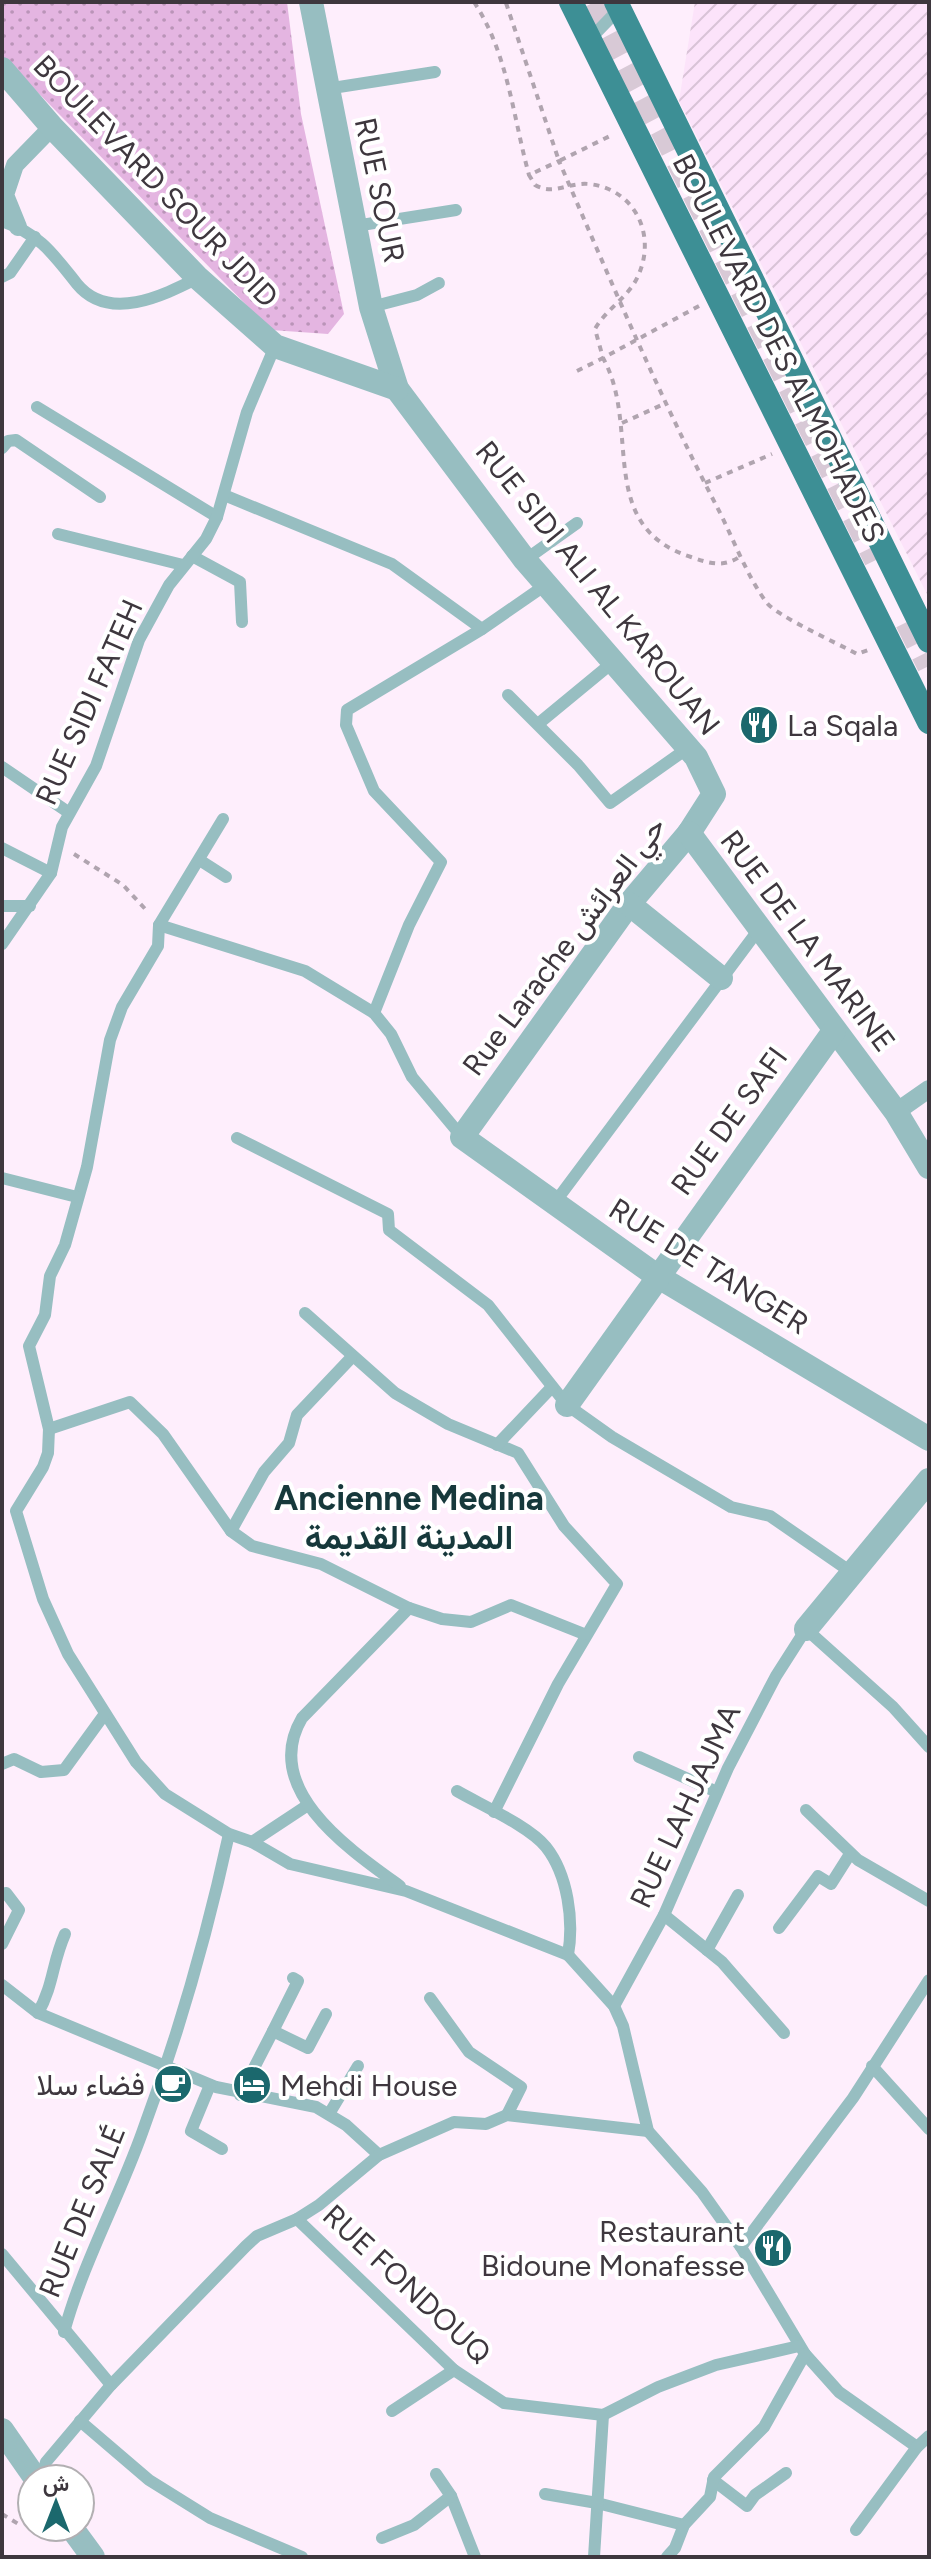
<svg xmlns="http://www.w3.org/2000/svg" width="931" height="2559" font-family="Figtree,Vazirmatn,sans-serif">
  <defs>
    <pattern id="industrial-furrows" width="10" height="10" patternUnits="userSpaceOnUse" patternTransform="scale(2)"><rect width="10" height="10" fill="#fce3fa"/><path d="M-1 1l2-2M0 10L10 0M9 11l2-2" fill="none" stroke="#d9c3d7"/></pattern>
    <pattern id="green-dots" width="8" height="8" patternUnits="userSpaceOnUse" patternTransform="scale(2)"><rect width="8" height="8" fill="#e4b5e1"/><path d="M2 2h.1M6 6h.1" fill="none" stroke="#ba94b8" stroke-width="1.8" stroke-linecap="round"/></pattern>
  </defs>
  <rect width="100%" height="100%" fill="#feeefc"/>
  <path fill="url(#industrial-furrows)" d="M695,2H929V598L679,101Z"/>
  <path fill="url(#green-dots)" d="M3,2H287L301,114L344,314L328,334L271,330L2,56Z"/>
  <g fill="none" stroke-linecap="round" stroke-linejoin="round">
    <g stroke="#d8c9d6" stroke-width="24" stroke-dasharray="24 12" stroke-linecap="butt">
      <path d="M594,2L668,141L876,560"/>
      <path d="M907,622L929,666"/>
    </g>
    <g stroke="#b0a4af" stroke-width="4" stroke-dasharray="6 6" stroke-linecap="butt">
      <path d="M474,2C508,53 513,117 529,175"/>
      <path d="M506,3L559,161L612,135"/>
      <path d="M699,306L603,358C642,428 594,526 691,557C711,564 725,568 742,555"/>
      <path d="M577,371L603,358L595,329C606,309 629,297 638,276C657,235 635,189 589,184C568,182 554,196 535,185L529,175L559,161C609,277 658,393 716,505C732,535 747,577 767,603C777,616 839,644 857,654L868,650"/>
      <path d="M622,423L664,404"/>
      <path d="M705,483L772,454"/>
      <path d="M74,854L123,885L148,912"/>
      <path d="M2,2514L20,2525"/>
    </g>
    <g stroke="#97bec1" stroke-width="12">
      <path d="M590,39L621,7"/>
      <path d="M326,89L435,72"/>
      <path d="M2,221C41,235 53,254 77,284C109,323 164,295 198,278"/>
      <path d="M355,226L456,210"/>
      <path d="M2,277L10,273L35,237"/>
      <path d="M371,307L417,295L439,283"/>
      <path d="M37,407L217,517"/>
      <path d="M2,448L8,441L16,440L100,497"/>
      <path d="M224,495L392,564L482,629"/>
      <path d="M58,534L183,565"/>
      <path d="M192,556L240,582L242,622"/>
      <path d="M525,560L577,523"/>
      <path d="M508,695L578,765L610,803L688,748"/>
      <path d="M538,724L612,663"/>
      <path d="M2,767L68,812"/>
      <path d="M223,819L159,925L158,946L122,1007L110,1040L87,1167L65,1245L50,1276L45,1315L29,1346L49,1429L48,1453L43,1467L16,1511L43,1599L68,1654L136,1762L165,1794L229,1834L252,1842L290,1864L406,1891L568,1955L614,2006L623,2026L648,2131L702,2192L741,2247L805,2354L839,2392L917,2447"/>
      <path d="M2,848L51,873"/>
      <path d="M201,861L226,877"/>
      <path d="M2,906H30"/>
      <path d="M159,925L305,971L374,1013L391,1034L412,1077L462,1137"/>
      <path d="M2,944L51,873L62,827L96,766L139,640L169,585L206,539L217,517L247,412L275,346"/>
      <path d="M374,1013L409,925L441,862L374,791L346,725L347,710L482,629L547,584"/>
      <path d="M237,1138L388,1214L389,1230L488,1305L567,1405L612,1437L731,1507L770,1516L851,1572"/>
      <path d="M2,1178L77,1197"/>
      <path d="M553,1205L759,929"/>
      <path d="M305,1313L395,1393L448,1424L518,1453L564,1526L617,1584L558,1684L494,1812"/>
      <path d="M49,1429L130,1402L163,1434L231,1531L252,1546L321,1564L409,1608L442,1619L471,1622L511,1605L584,1634"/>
      <path d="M497,1445L552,1387"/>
      <path d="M231,1531L264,1472L289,1443L297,1415L351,1358"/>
      <path d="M639,1757L717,1792"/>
      <path d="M2,1764L14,1759L41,1772L64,1770L104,1715"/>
      <path d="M457,1791C481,1805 529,1826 546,1847C568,1875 574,1921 568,1955"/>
      <path d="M806,1810L858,1860L929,1901"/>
      <path d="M252,1842L308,1805"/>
      <path d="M400,1886C350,1850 260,1789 302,1718L409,1608"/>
      <path d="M664,1915L722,1962L784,2033"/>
      <path d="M779,1928L818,1876L831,1884L850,1854"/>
      <path d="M2,1944L19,1910L6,1893"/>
      <path d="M707,1950L738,1895"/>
      <path d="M2,1985L38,2013L216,2087L316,2107L346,2125L379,2155"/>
      <path d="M430,1998L469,2052L521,2087L507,2115"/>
      <path d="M614,2006L664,1915L728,1768L776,1676L806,1629L893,1707L929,1747"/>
      <path d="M38,2013C54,1984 52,1963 65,1934"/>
      <path d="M273,2031L298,1981L293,1978"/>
      <path d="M872,2066L929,2129"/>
      <path d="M210,2085L191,2131L222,2149"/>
      <path d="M240,2095L273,2031L308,2048L326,2014"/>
      <path d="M329,2114L358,2066"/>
      <path d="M297,2219L454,2370L504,2403L603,2415L658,2387L716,2365L799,2346"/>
      <path d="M741,2247L853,2098L929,1980"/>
      <path d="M2,2254L111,2385"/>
      <path d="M64,2332C83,2263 118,2200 142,2133C178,2036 207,1935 229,1834"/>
      <path d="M392,2411L454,2370"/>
      <path d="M80,2421L149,2480L210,2518L302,2557"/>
      <path d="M436,2474L451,2496L475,2557"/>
      <path d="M41,2479L46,2462L111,2385L246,2246L257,2236L297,2219L319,2205L379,2155L454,2122L486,2124L507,2115L648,2131"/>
      <path d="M713,2480L747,2506L755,2495L786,2473"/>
      <path d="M545,2494L597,2503L684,2525"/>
      <path d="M856,2530L917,2447L929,2436"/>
      <path d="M382,2538L414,2525L451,2496"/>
      <path d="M594,2557L603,2415"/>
      <path d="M667,2557L675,2548L684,2525L710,2497L714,2477L764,2427L805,2354"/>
    </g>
    <g stroke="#97bec1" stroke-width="18">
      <path d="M18,227L5,195L15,165L52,127"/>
      <path d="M896,1112L929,1089"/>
    </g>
    <g stroke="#97bec1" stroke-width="24">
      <path d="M311,2L371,307L397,389L525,560L696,757L714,794L689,833L629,904L462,1137L657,1276L929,1439"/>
      <path d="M2,69L52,127L198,278L275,346L397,389"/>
      <path d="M689,833L896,1112L929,1167"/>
      <path d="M629,904L721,978"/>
      <path d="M567,1405L834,1031"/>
      <path d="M806,1629L929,1480"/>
    </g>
    <g stroke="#97bec1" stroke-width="24">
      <path d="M2,2430L36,2479"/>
      <path d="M71,2527L93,2557"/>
    </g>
    <g stroke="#3d8f95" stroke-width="24">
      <path d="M571,2L929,722"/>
      <path d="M616,2L929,641"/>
    </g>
  </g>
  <defs>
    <symbol id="restaurant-disc" viewBox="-11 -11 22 22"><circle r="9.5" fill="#1b686d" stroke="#fff"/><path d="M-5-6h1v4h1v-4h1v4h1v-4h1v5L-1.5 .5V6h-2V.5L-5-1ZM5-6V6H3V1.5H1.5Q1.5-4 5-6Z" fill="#fff"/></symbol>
    <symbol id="cafe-disc" viewBox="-11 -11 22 22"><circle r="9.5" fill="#1b686d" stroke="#fff"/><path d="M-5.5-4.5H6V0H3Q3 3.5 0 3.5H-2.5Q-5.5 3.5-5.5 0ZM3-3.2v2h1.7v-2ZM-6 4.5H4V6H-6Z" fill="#fff"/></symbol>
    <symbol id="hotel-disc" viewBox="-11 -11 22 22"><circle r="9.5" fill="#1b686d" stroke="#fff"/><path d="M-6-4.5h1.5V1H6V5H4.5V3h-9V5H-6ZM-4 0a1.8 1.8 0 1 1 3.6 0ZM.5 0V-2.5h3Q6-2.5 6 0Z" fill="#fff"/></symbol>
  </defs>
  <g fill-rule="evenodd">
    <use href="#restaurant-disc" x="737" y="703" width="44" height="44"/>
    <use href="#cafe-disc" x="151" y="2062" width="44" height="44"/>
    <use href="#hotel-disc" x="230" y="2063" width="44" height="44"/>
    <use href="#restaurant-disc" x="751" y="2226" width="44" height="44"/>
  </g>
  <g text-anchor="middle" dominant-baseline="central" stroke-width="8" stroke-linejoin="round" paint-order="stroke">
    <g font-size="30" fill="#3e373e" stroke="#fff">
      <text transform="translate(156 181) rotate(46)">BOULEVARD SOUR JDID</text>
      <text transform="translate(380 190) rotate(78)">RUE SOUR</text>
      <text transform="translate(779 348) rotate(63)">BOULEVARD DES ALMOHADES</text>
      <text transform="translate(598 588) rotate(51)">RUE SIDI ALI AL KAROUAN</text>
      <text transform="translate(89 702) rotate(-66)">RUE SIDI FATEH</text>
      <text transform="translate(808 941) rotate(53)">RUE DE LA MARINE</text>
      <text transform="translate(564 946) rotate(-53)">Rue Larache حي العرائش</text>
      <text transform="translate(729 1121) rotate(-54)">RUE DE SAFI</text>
      <text transform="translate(709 1266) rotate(32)">RUE DE TANGER</text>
      <text transform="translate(685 1806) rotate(-65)">RUE LAHJAJMA</text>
      <text transform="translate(82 2211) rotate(-68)">RUE DE SALÉ</text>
      <text transform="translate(407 2284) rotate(43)">RUE FONDOUQ</text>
    </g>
    <g font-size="30" fill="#3e373e" stroke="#fff" text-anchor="start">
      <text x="787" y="725">La Sqala</text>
      <text x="145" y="2084" text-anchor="end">فضاء سلا</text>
      <text x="280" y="2085">Mehdi House</text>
      <text x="745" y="2231" text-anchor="end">Restaurant<tspan x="745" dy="34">Bidoune Monafesse</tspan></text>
    </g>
    <g font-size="34" font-weight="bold" fill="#16383b" stroke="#fff">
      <text x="409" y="1498">Ancienne Medina<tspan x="409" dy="39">المدينة القديمة</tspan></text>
    </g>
  </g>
  <rect width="931" height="2559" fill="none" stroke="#3e373e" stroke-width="8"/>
  <g transform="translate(56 2503)"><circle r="38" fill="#ffffff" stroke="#b2afb2" stroke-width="2"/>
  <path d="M0-6L14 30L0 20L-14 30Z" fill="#1b686d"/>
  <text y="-12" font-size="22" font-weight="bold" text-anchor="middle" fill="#3e373e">ش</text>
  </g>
</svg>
